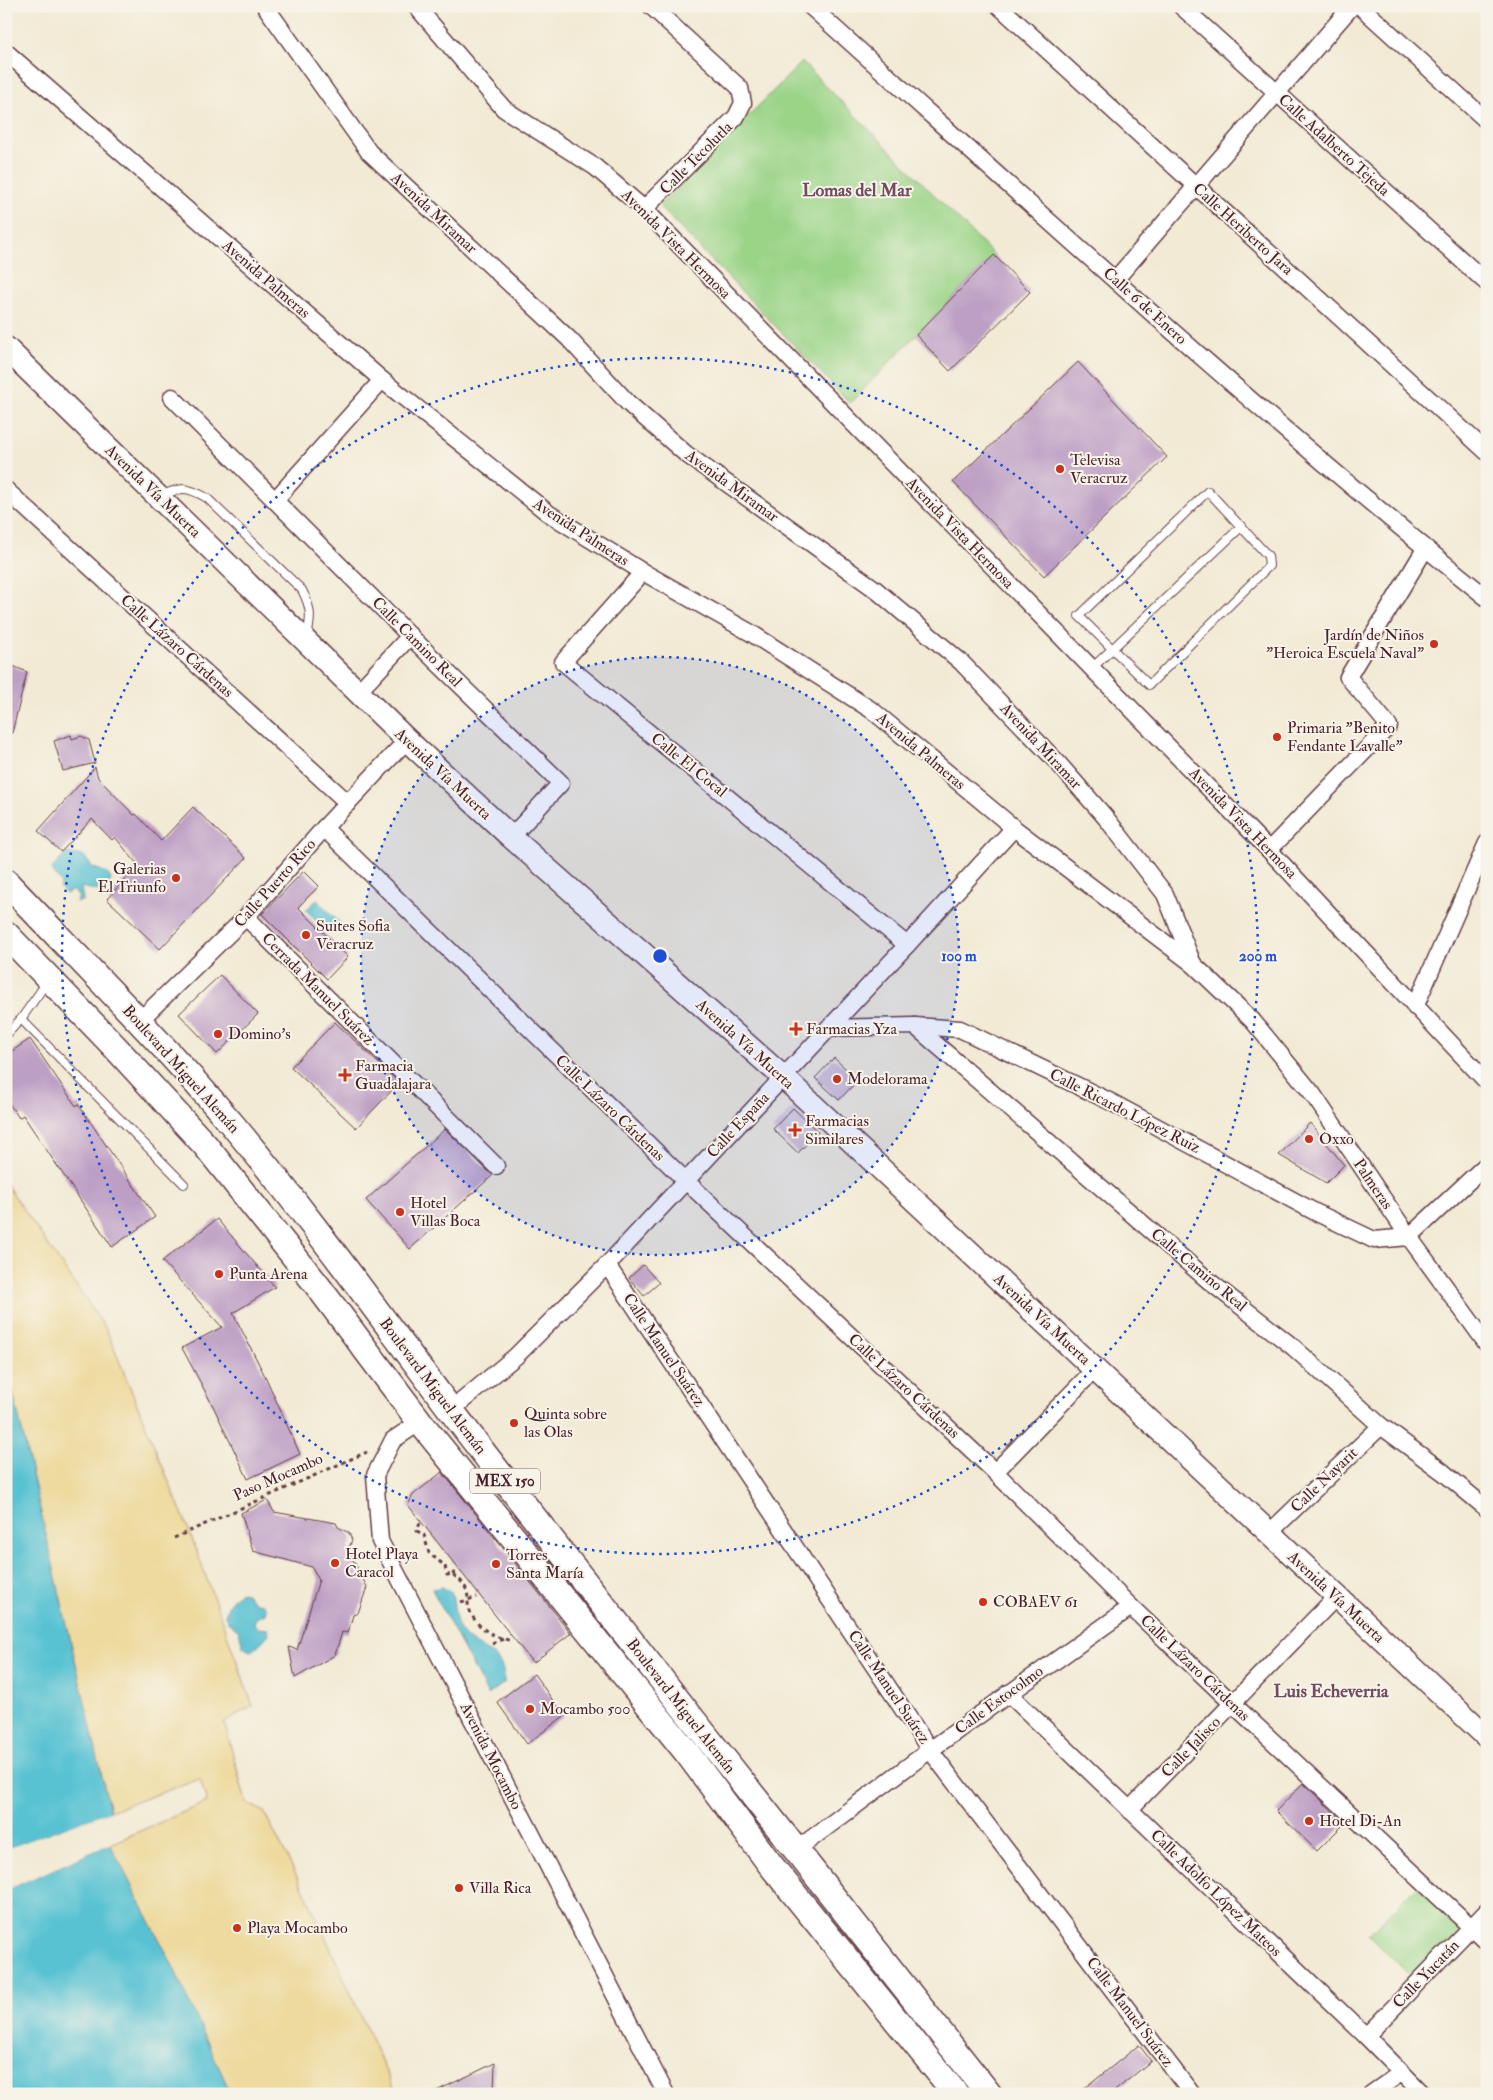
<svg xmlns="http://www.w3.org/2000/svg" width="1493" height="2100" font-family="'IM FELL Double Pica',serif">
  <rect width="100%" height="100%" fill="#f7f3e8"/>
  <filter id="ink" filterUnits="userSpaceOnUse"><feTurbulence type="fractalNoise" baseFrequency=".02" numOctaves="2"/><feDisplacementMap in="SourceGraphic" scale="10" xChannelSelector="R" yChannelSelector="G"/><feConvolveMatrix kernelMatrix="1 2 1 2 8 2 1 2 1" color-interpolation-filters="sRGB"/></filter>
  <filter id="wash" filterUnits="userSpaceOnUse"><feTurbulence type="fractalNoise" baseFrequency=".0096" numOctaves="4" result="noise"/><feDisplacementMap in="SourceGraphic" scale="20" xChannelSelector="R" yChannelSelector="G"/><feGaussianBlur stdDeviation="1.12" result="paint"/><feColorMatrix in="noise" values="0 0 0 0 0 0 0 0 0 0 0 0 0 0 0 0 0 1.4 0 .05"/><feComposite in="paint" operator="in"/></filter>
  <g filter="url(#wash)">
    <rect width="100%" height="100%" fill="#f2ead4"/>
    <g fill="#9ad487" stroke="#727a59">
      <path d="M802,62L994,255L850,403L659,206Z"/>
      <path d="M1422,1880L1471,1927L1417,1984L1369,1935Z"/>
    </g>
    <path fill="#eeda9e" stroke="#9c7c64" d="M6,1184L106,1329L190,1533L253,1706L224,1722L246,1802L264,1812L305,1892L396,2094H231L172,1964L110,1844L207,1802L200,1779L110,1811L6,1362Z"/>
    <g fill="#58c2d3" stroke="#51707f">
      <path d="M67,853L84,856L92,867L107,873L111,879L110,882L100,891L81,887L83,899L82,901L76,902L79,897L73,890L66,894L60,888L61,883L51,869Z"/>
      <path d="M317,900L340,923L329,933L306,910Z"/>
      <path d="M6,1362L110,1811L6,1849Z"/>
      <path d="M442,1587L451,1592C456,1605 453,1618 460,1630C475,1653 506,1648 504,1683L488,1695L434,1593L432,1589Z"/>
      <path d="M242,1592L248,1595L254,1602L262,1603L266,1608L265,1614L256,1618L254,1623L258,1628L268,1629L269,1634C264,1639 255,1650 250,1651L243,1647L239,1631L229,1623L225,1616C226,1608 234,1594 242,1592Z"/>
      <path d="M110,1844L172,1964L231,2094H6V1890Z"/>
    </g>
    <g fill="#f2ead4">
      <path d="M112,1810L111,1813L6,1851V1849Z"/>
      <path d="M109,1842L112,1843L6,1890V1887Z"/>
    </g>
    <g id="blocks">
      <g fill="#bd9fc5">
        <path d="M994,255L1030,292L950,371L916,335Z"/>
        <path d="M1078,362L1167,457L1044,576L953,482Z"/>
        <path d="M6,663L27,672L12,733H6Z"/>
        <path d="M71,735L72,739L81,736L89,740L95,763L63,771L54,741Z"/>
        <path d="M95,767L98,778L134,815L136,814L161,841L193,807L246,858L160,949L107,899L138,865L115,837L112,840L92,819L61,852L38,831Z"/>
        <path d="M304,871L319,886L298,907L348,957L327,979L262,914Z"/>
        <path d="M220,975L258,1014L217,1054L179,1014Z"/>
        <path d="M335,1022L399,1083L356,1128L291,1067Z"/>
        <path d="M30,1039L76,1106L78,1104L155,1217L112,1247L23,1115L19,1118L6,1099V1055Z"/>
        <path d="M834,1058L858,1080L839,1100L815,1078Z"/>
        <path d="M793,1108L818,1132L798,1153L773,1129Z"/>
        <path d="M1310,1123L1344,1165L1326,1183L1279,1155Z"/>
        <path d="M445,1129L493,1175L410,1249L366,1200Z"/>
        <path d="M217,1219L275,1287L233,1313L266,1378L300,1454L248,1479L213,1406L182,1348L222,1327L162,1261Z"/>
        <path d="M643,1265L659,1283L644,1296L629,1278Z"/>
        <path d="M442,1472L571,1633L533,1663L408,1505L413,1495Z"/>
        <path d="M267,1500L274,1512L336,1523L338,1527L349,1533L352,1540L348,1550L367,1587L358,1613L353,1615L348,1633L342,1632L335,1655L295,1678L289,1647L297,1650L319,1580L312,1567L253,1551L241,1513Z"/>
        <path d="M534,1674L564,1716L527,1744L497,1702Z"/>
        <path d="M1303,1783L1345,1823L1317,1851L1276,1811Z"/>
        <path d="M1139,2045L1151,2061L1111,2094H1078Z"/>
        <path d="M495,2063L494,2094H430Z"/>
      </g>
    </g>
  </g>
  <g filter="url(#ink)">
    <use href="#blocks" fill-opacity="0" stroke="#633d44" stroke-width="1"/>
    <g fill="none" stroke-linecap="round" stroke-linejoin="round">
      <defs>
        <g id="lane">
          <path d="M1208,491L1268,556L1269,566L1149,685L1079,616Z"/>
          <path d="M160,496C182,487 186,486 207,498L302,590C312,609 311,618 307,638"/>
          <path d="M1092,668L1242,526"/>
          <path d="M47,982L21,1019L184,1184"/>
          <path d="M6,1035L21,1019"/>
        </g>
        <g id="street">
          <path d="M265,6L369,152L569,339L628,403L686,454L875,589L961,662L1058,763L1106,818L1165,894L1193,964"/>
          <path d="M416,6L504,109L595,167L644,209L1269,850L1487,1082"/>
          <path d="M810,6C1033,206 1253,410 1487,598"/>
          <path d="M999,6L1487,452"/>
          <path d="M1181,6L1487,283"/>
          <path d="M1360,6L1487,121"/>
          <path d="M6,52L382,380L548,513L643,572L751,633L873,711L1014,828L1193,964L1252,1020L1312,1093L1409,1237L1487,1344"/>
          <path d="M644,209L736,117L743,103L740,88L651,6"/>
          <path d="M1115,280L1352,6"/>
          <path d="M172,397L410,636L561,783L511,837"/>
          <path d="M6,490L348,803"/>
          <path d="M275,500L382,380"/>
          <path d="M643,572L563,662L907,945"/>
          <path d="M358,692L410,636"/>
          <path d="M324,828L686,1181L995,1472L1131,1607L1233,1704L1487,1942"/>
          <path d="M1269,850L1389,726L1348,677L1425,549"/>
          <path d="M246,917L496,1166"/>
          <path d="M1415,1007L1487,843"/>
          <path d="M139,1021L246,917L324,828L407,740"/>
          <path d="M915,1026L1209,1281L1293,1347L1381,1426L1443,1472L1487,1509"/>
          <path d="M828,1028L915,1026L960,1029L1111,1102L1315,1212L1374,1240L1409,1237"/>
          <path d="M1409,1237L1487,1164"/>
          <path d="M607,1265L930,1750L1192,2094"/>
          <path d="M450,1411L516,1356L607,1265L907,945L1014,828"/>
          <path d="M420,1422L393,1440L375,1475L380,1541L666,2094"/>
          <path d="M995,1472L1095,1369"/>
          <path d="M1268,1534L1381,1426"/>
          <path d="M1008,1693L1366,2036L1423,2094"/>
          <path d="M1129,1810L1336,1597"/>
          <path d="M796,1850L930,1750L1131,1607"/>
          <path d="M1366,2036L1487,1911"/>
          <path d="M1371,2094L1401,2073"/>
        </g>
        <path id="secondary" d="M6,348L407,740L511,837L783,1077L1487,1737"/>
        <g id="primary">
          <path d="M6,882C82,962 160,1040 231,1123C327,1237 411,1361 503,1478C664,1684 827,1889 989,2094"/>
          <path d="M6,934L115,1047L205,1145L317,1285L420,1422L688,1754L770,1864L956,2094"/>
        </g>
      </defs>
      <use href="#lane" stroke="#633d44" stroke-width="10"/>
      <use href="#street" stroke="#633d44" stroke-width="19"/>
      <use href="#secondary" stroke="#633d44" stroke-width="25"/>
      <use href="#primary" stroke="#633d44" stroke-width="28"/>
      <g stroke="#633d44" stroke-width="3" stroke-dasharray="4 4" stroke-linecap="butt">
        <path d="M420,1523L417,1531L424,1535L429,1553L445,1566L447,1575L452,1574C456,1577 461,1580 463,1584C468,1590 468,1596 468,1603C470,1623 491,1637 509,1640"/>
        <path d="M174,1538L367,1452"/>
        <path d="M452,1574L457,1572"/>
        <path d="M461,1602L477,1597"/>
        <path d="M492,1644L503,1639"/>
      </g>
      <use href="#lane" stroke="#fff" stroke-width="8"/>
      <use href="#street" stroke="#fff" stroke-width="16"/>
      <use href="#secondary" stroke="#fff" stroke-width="22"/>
      <use href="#primary" stroke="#fff" stroke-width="25"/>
    </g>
  </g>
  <circle cx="660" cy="956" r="299" fill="#1d4ed8" fill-opacity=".12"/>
  <g fill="none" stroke="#1d4ed8" stroke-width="2.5" stroke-dasharray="2.5 5">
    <circle cx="660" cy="956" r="299"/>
    <circle cx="660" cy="956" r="598"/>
  </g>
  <g fill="#c8321e" stroke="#f7f3e8" stroke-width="2">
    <circle cx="1060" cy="469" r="5"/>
    <circle cx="1434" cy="644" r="5"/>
    <circle cx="1277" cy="737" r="5"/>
    <circle cx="176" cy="878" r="5"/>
    <circle cx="306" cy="935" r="5"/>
    <path d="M793.5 1021.5h5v5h5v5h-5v5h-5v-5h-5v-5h5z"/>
    <circle cx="218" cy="1034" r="5"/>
    <path d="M342.5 1067.5h5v5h5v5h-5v5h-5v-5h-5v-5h5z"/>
    <circle cx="837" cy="1079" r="5"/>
    <path d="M792.5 1122.5h5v5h5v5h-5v5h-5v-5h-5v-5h5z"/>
    <circle cx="1309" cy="1139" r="5"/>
    <circle cx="400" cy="1212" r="5"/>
    <circle cx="219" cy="1274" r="5"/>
    <circle cx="514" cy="1423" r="5"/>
    <circle cx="335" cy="1563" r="5"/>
    <circle cx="496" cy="1564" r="5"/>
    <circle cx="983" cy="1602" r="5"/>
    <circle cx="530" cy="1709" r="5"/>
    <circle cx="1309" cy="1821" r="5"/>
    <circle cx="459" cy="1888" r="5"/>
    <circle cx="237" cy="1928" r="5"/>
  </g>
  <g text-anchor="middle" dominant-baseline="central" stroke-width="4" stroke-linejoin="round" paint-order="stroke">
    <rect fill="#f7f3e8" stroke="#7e5f64" stroke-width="1" x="470" y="1468.5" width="70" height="25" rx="4"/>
    <g font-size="15" font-weight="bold" fill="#4a1f2b">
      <text x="505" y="1481">MEX 150</text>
    </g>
    <g font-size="16" fill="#4a1f2b" stroke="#f7f3e8">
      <text transform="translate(1334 145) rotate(42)">Calle Adalberto Tejeda</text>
      <text transform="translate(696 158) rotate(-45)">Calle Tecolutla</text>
      <text transform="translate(434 213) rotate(43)">Avenida Miramar</text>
      <text transform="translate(1243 229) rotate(42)">Calle Heriberto Jara</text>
      <text transform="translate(676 244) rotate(45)">Avenida Vista Hermosa</text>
      <text transform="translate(266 279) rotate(41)">Avenida Palmeras</text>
      <text transform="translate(1145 306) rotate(42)">Calle 6 de Enero</text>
      <text transform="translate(732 486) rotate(36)">Avenida Miramar</text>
      <text transform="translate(153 491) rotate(44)">Avenida Vía Muerta</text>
      <text transform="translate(581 532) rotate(33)">Avenida Palmeras</text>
      <text transform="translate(960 533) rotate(46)">Avenida Vista Hermosa</text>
      <text transform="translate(417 642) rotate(45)">Calle Camino Real</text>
      <text transform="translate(177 646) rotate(42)">Calle Lázaro Cárdenas</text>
      <text transform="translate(1041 746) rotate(47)">Avenida Miramar</text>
      <text transform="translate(921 751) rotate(40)">Avenida Palmeras</text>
      <text transform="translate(689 765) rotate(39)">Calle El Cocal</text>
      <text transform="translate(443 774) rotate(43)">Avenida Vía Muerta</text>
      <text transform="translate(1243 823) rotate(46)">Avenida Vista Hermosa</text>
      <text transform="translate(275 883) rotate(-48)">Calle Puerto Rico</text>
      <text transform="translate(318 989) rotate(45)">Cerrada Manuel Suárez</text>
      <text transform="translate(745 1044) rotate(42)">Avenida Vía Muerta</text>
      <text transform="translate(181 1069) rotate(48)">Boulevard Miguel Alemán</text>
      <text transform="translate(610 1108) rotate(44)">Calle Lázaro Cárdenas</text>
      <text transform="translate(1125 1111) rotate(27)">Calle Ricardo López Ruiz</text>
      <text transform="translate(738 1125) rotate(-47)">Calle España</text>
      <text transform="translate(1373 1184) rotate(56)">Palmeras</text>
      <text transform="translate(1199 1270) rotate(40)">Calle Camino Real</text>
      <text transform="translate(1042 1319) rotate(43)">Avenida Vía Muerta</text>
      <text transform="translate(664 1350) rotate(56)">Calle Manuel Suárez</text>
      <text transform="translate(433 1386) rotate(53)">Boulevard Miguel Alemán</text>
      <text transform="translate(904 1386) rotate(43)">Calle Lázaro Cárdenas</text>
      <text transform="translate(278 1477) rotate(-24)">Paso Mocambo</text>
      <text transform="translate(1324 1480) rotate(-44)">Calle Nayarit</text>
      <text transform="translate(1336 1597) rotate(43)">Avenida Vía Muerta</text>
      <text transform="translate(1195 1668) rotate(44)">Calle Lázaro Cárdenas</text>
      <text transform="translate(889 1687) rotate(56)">Calle Manuel Suárez</text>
      <text transform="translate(999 1700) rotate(-36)">Calle Estocolmo</text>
      <text transform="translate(681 1706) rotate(52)">Boulevard Miguel Alemán</text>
      <text transform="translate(1191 1747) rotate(-46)">Calle Jalisco</text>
      <text transform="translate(491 1756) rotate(63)">Avenida Mocambo</text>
      <text transform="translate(1216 1893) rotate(44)">Calle Adolfo López Mateos</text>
      <text transform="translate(1426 1974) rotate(-46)">Calle Yucatán</text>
      <text transform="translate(1130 2012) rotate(53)">Calle Manuel Suárez</text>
    </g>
    <g font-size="16" fill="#4a1f2b" stroke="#f7f3e8" text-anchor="start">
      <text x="1070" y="460">Televisa<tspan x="1070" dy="18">Veracruz</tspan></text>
      <text x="1424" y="635" text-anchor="end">Jardín de Niños<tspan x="1424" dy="18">"Heroica Escuela Naval"</tspan></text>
      <text x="1287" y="728">Primaria "Benito<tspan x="1287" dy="18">Fendante Lavalle"</tspan></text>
      <text x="166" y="869" text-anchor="end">Galerias<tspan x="166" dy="18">El Triunfo</tspan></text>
      <text x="316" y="926">Suites Sofia<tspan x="316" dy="18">Veracruz</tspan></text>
      <text x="806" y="1029">Farmacias Yza</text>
      <text x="228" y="1034">Domino's</text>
      <text x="355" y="1066">Farmacia<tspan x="355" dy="18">Guadalajara</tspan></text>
      <text x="847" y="1079">Modelorama</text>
      <text x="805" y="1121">Farmacias<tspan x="805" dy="18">Similares</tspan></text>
      <text x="1319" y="1139">Oxxo</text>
      <text x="410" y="1203">Hotel<tspan x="410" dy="18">Villas Boca</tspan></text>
      <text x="229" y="1274">Punta Arena</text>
      <text x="524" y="1414">Quinta sobre<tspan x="524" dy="18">las Olas</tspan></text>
      <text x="345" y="1554">Hotel Playa<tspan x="345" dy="18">Caracol</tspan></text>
      <text x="506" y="1555">Torres<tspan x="506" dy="18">Santa María</tspan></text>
      <text x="993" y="1602">COBAEV 61</text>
      <text x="540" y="1709">Mocambo 500</text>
      <text x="1319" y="1821">Hotel Di-An</text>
      <text x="469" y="1888">Villa Rica</text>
      <text x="247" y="1928">Playa Mocambo</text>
    </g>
    <g font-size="18" font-weight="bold" fill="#724c61" stroke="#f7f3e8">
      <text x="857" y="190">Lomas del Mar</text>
      <text x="1331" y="1691">Luis Echeverria</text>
    </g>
  </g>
  <circle cx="660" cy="956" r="8" fill="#1d4ed8" stroke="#f7f3e8" stroke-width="2.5"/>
  <g font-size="15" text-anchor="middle" font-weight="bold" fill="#1d4ed8" stroke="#f7f3e8" stroke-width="4" stroke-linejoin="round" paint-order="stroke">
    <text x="959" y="961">100 m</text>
    <text x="1258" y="961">200 m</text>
  </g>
  <rect width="1493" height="2100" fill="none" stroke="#f7f3e8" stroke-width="25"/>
</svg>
